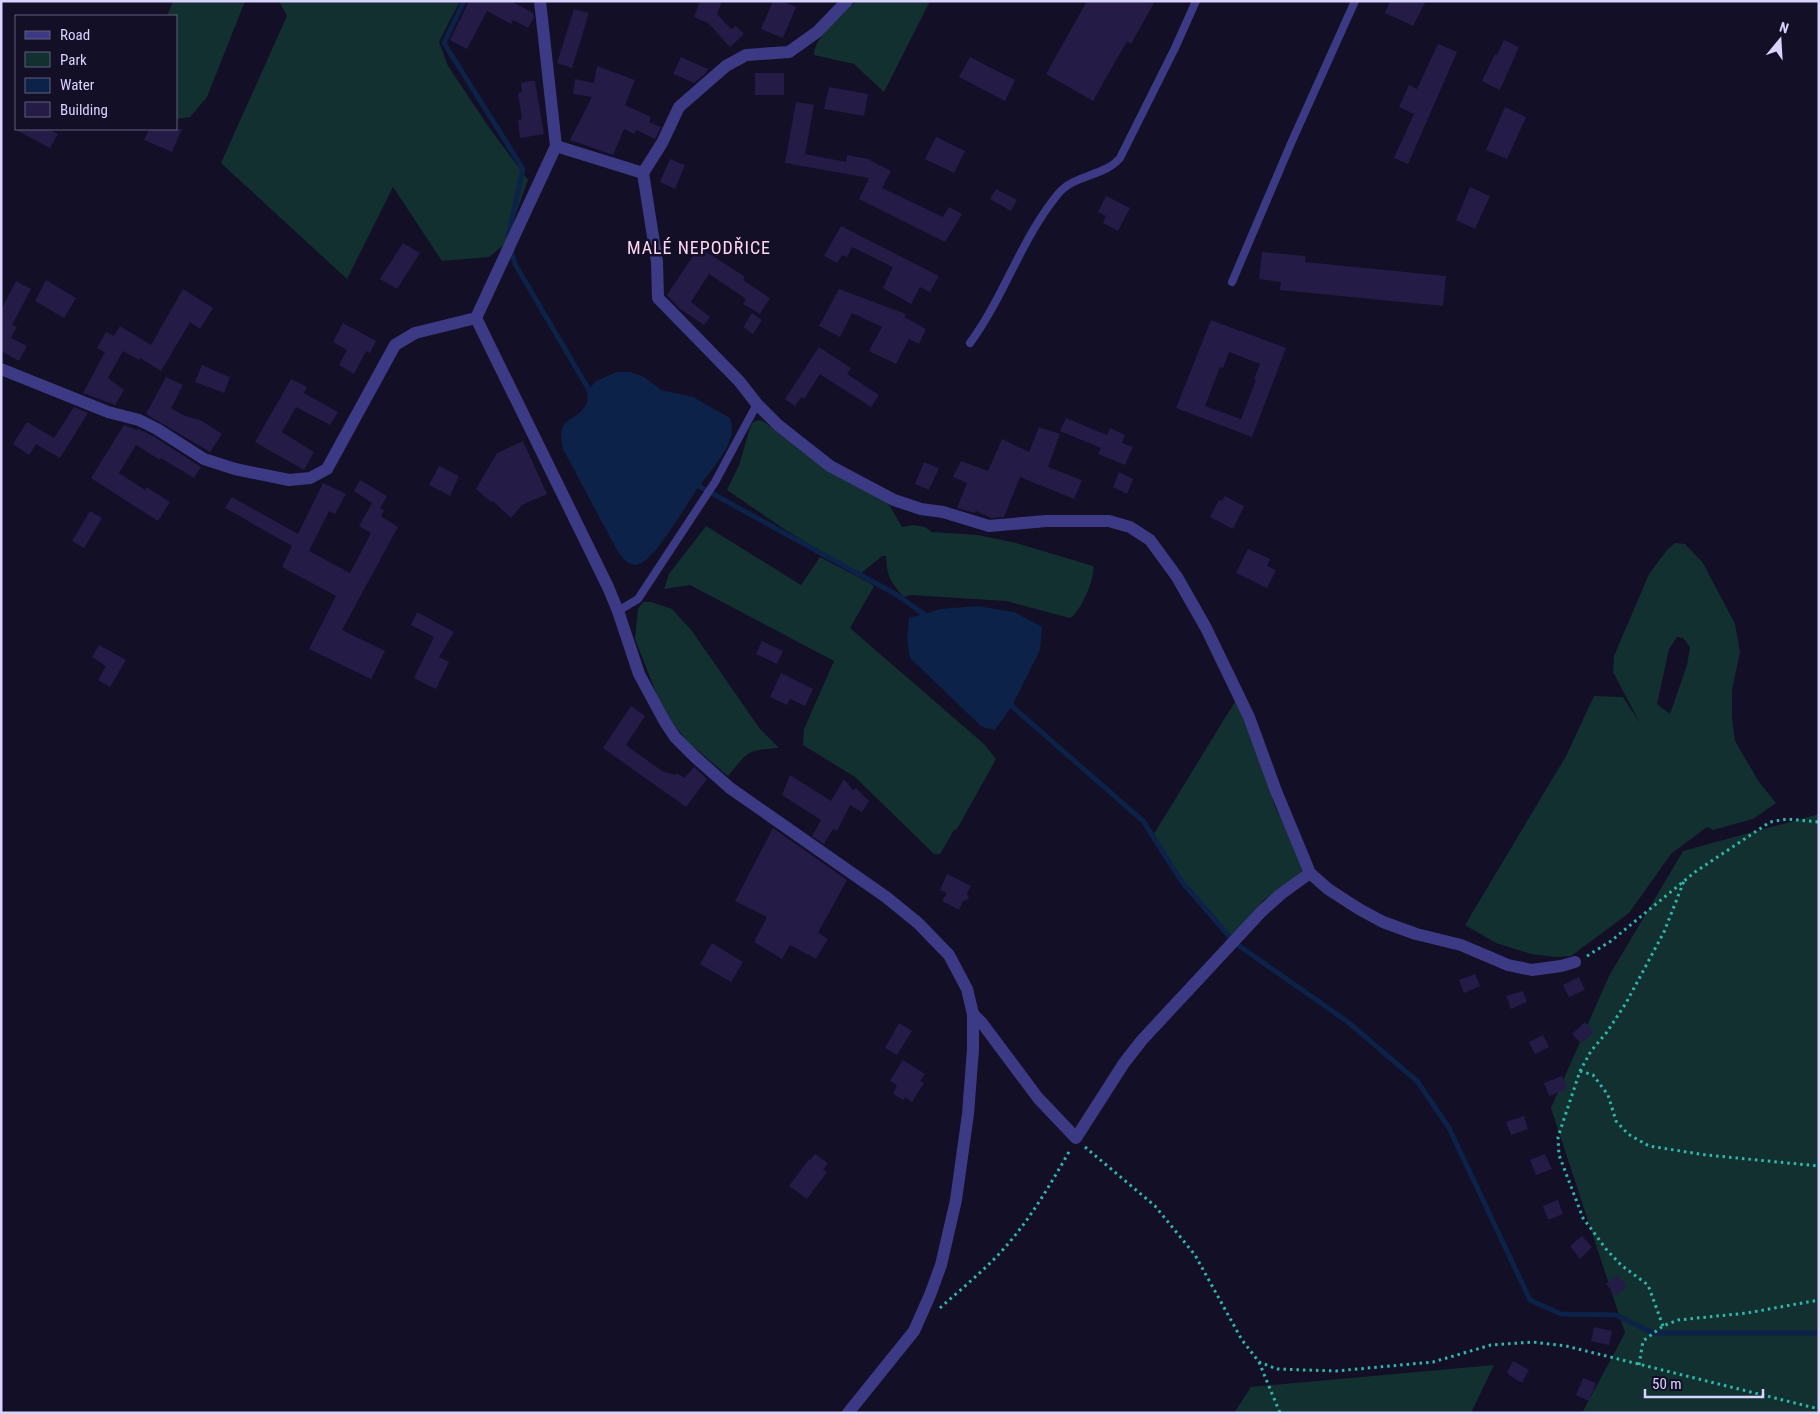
<svg xmlns="http://www.w3.org/2000/svg" width="1820" height="1414" font-family="'Roboto Condensed',sans-serif">
  <rect width="100%" height="100%" fill="#130f26"/>
  <g fill="#12302f" fill-rule="evenodd">
    <path d="M173,1H245L207,97L190,117L178,119L176,117V16H167Z"/>
    <path d="M279,1H460L439,42L448,66L488,126L528,180L505,244L489,257L442,261L393,187L347,279L221,163L287,16Z"/>
    <path d="M856,1H930L884,92L854,64L814,55C814,36 843,15 856,1Z"/>
    <path d="M759,420L763,421L823,467L888,503L902,527L913,525L925,527L932,532L978,535L1016,543L1093,566C1096,577 1080,613 1070,618L1006,601L911,595L904,597C890,582 887,576 886,556H882L860,574L787,531L727,490L739,465L750,428L753,422Z"/>
    <path d="M706,526L801,585L820,557L873,585V588L850,628L984,744L996,759L957,829L954,830L940,854H934L855,777L803,745L804,729L834,661L690,585L664,589L669,574Z"/>
    <path d="M1675,543L1685,544L1703,563L1735,624L1740,652L1732,690V719L1735,741L1759,782L1776,803L1753,819L1713,830L1707,827L1671,854L1629,913L1571,956L1555,957L1531,954L1496,943L1465,925L1566,756L1594,696L1623,697L1640,723L1613,672L1614,656L1649,574L1667,550ZM1677,637L1683,638L1690,647L1687,665L1670,714L1657,704L1669,649Z"/>
    <path d="M643,602H651L672,609L692,631L760,729L779,748C746,750 749,751 728,776L689,743L671,721L657,695L635,639L638,609Z"/>
    <path d="M1236,700L1263,767L1275,807L1304,863L1302,874L1264,900L1230,939L1210,912L1181,879L1152,837Z"/>
    <path d="M1819,814V1413H1582L1625,1333L1551,1108L1609,976L1683,851Z"/>
    <path d="M1494,1365L1471,1413H1234L1251,1387Z"/>
  </g>
  <g fill="#0c2248">
    <path d="M617,372H630L644,377L661,390L693,397L730,418C732,425 733,431 731,437C725,456 709,472 698,488C687,503 654,563 636,565C627,565 623,558 618,552L563,449C555,412 578,425 587,402C588,398 587,394 588,390L596,381Z"/>
    <path d="M977,606L1014,612L1042,627L1040,650L1012,706L995,730L982,727L910,658L907,639L909,618L941,609Z"/>
  </g>
  <g fill="none" stroke-linecap="round" stroke-linejoin="round">
    <g stroke="#0c2248" stroke-width="5">
      <path d="M464,1L444,43L523,169L508,237"/>
      <path d="M511,250L515,264L592,395"/>
      <path d="M695,484L897,595L928,617"/>
      <path d="M1008,701L1015,709L1143,821L1182,882L1235,943L1348,1022L1417,1081L1449,1128L1530,1300L1561,1314L1616,1315L1653,1333H1819"/>
    </g>
  </g>
  <g fill="#241b47" fill-rule="evenodd">
    <path d="M469,1H511L533,13L534,18L528,28L513,20L511,24L487,11L467,49L450,40Z"/>
    <path d="M700,1H722L717,14L731,29L736,26L744,34L730,47L708,23L694,17Z"/>
    <path d="M773,1H783L796,7L783,38L761,29Z"/>
    <path d="M1087,1H1155L1131,44L1127,41L1093,101L1046,74Z"/>
    <path d="M1390,1H1426L1413,26L1385,13Z"/>
    <path d="M574,9L589,13L572,68L557,63Z"/>
    <path d="M1504,40L1519,47L1500,90L1482,81L1495,54L1497,55Z"/>
    <path d="M1438,44L1457,52L1408,164L1394,158L1414,114L1399,107L1409,85L1417,89Z"/>
    <path d="M681,57L708,69L706,73L694,83L673,74Z"/>
    <path d="M970,57L1015,80L1005,101L959,77Z"/>
    <path d="M597,66L635,80L625,105L651,117L649,122L661,127L655,139L636,130L634,134L624,129L613,155L570,140L592,97L573,94L575,79L594,83Z"/>
    <rect x="755" y="73" width="29" height="22"/>
    <path d="M530,81H535L544,134L520,138L518,120L522,119L518,93L522,92L521,83Z"/>
    <path d="M829,87L868,94L864,116L824,109Z"/>
    <path d="M796,102L814,105L805,154L846,162L847,155L868,159L891,171L882,188L943,217L949,207L962,214L945,242L859,199L869,178L785,163Z"/>
    <path d="M1505,107L1526,117L1507,159L1486,150Z"/>
    <path d="M14,129H48L58,134L50,148Z"/>
    <path d="M149,129H182L172,152L144,140Z"/>
    <path d="M936,137L965,151L954,173L925,159Z"/>
    <path d="M670,159L685,165L675,189L660,182Z"/>
    <path d="M1470,187L1490,196L1475,229L1456,220Z"/>
    <path d="M996,189L1017,200L1011,211L990,199Z"/>
    <path d="M1106,196L1130,208L1118,231L1103,223L1106,216L1098,212Z"/>
    <path d="M841,226L939,276L930,292L920,287L911,304L883,288L893,267L852,247L847,257L842,255L837,263L824,256Z"/>
    <path d="M403,243L420,253L397,289L380,279Z"/>
    <path d="M699,247L745,277L743,280L770,298L760,314L743,304L746,299L709,274L691,302L710,317L704,325L680,309L667,295Z"/>
    <path d="M1262,252L1306,256L1305,262L1446,276L1443,306L1280,290L1281,282L1259,279Z"/>
    <path d="M46,280L76,298L64,318L35,301Z"/>
    <path d="M16,281L31,289L12,325L17,327L11,338L27,346L19,361L3,352L1,355V310Z"/>
    <path d="M183,289L213,308L200,329L190,322L161,371L140,358L139,360L123,351L108,378L124,390L115,405L83,393L105,352L97,348L106,332L114,336L120,326L151,345Z"/>
    <path d="M839,289L906,314L904,317L926,329L919,344L909,339L896,364L869,351L882,327L852,313L840,337L819,326Z"/>
    <path d="M752,313L762,320L753,334L743,327Z"/>
    <path d="M1211,320L1286,348L1252,437L1176,408ZM1229,352L1260,364L1254,379L1256,380L1241,419L1205,406L1220,367L1223,368Z"/>
    <path d="M343,323L376,341L370,353L366,351L354,374L339,365L347,350L333,342Z"/>
    <path d="M819,347L851,368L847,374L879,395L871,407L820,374L804,399L801,397L795,406L785,399Z"/>
    <path d="M202,365L230,377L224,393L195,382Z"/>
    <path d="M166,377L183,385L171,408L183,415L202,421L222,434L210,452L146,414Z"/>
    <path d="M291,379L307,387L304,393L338,412L330,425L296,407L282,432L314,452L304,470L255,442Z"/>
    <path d="M74,407L88,413L60,458L36,444L29,455L13,444L27,422L54,438Z"/>
    <path d="M1066,418L1107,435L1110,428L1125,435L1122,443L1133,447L1125,465L1098,454L1101,448L1060,431Z"/>
    <path d="M124,425L137,430L138,429L153,436L201,467L194,478L161,458L160,460L136,445L119,473L145,490L146,487L170,502L158,521L91,478Z"/>
    <path d="M1039,427L1060,434L1048,467L1082,480L1074,499L1020,477L1004,517L991,518L976,511L975,513L957,508L967,483L953,477L961,461L988,471L1002,439L1029,452Z"/>
    <path d="M523,441L547,494L522,505L511,518L493,501L491,502L476,489L497,453Z"/>
    <path d="M924,462L939,468L929,490L915,484Z"/>
    <path d="M439,466L459,476L450,496L429,485Z"/>
    <path d="M1119,472L1133,479L1127,494L1113,487Z"/>
    <path d="M360,480L387,496L380,508L384,510L381,516L398,527L342,630L385,651L371,679L309,649L336,596L282,567L292,546L225,508L232,497L298,534L323,483L346,494L335,514L329,511L309,551L350,573L371,533L359,526L372,503L354,491Z"/>
    <path d="M1225,496L1244,506L1233,529L1210,517L1219,500L1222,501Z"/>
    <path d="M90,511L102,518L84,548L72,541Z"/>
    <path d="M1248,549L1270,559L1267,566L1276,570L1267,588L1236,573Z"/>
    <path d="M417,612L454,632L439,657L449,662L436,689L414,678L434,637L411,625Z"/>
    <path d="M762,641L783,651L777,664L756,654Z"/>
    <path d="M99,645L126,660L110,687L98,680L106,666L92,657Z"/>
    <path d="M781,673L813,689L805,706L790,699L787,705L770,697Z"/>
    <path d="M631,706L645,716L626,745L662,771L675,775L677,773L684,778L694,767L707,779L686,807L603,748Z"/>
    <path d="M790,775L831,801L844,779L853,790L856,788L869,801L862,812L850,805L837,831L833,829L824,844L812,836L821,820L782,795Z"/>
    <path d="M773,828L847,880L818,933L828,939L816,959L790,945L782,959L754,942L767,917L735,901Z"/>
    <path d="M947,874L971,886L967,893L969,899L963,901L959,910L942,901L947,893L940,890Z"/>
    <path d="M712,943L743,962L731,982L700,964Z"/>
    <path d="M1475,974L1480,986L1464,993L1459,980Z"/>
    <path d="M1579,977L1585,990L1569,997L1563,985Z"/>
    <path d="M1523,991L1527,1002L1511,1009L1506,996Z"/>
    <path d="M1585,1022L1594,1032L1581,1043L1572,1034Z"/>
    <path d="M899,1023L912,1031L897,1055L885,1048Z"/>
    <path d="M1543,1035L1549,1047L1535,1054L1529,1042Z"/>
    <path d="M903,1060L925,1074L920,1081L924,1083L912,1102L905,1097L903,1100L893,1094L897,1085L890,1081Z"/>
    <path d="M1562,1076L1567,1089L1549,1096L1544,1083Z"/>
    <path d="M1524,1116L1528,1129L1511,1135L1506,1122Z"/>
    <path d="M815,1154L828,1163L823,1170L827,1172L807,1199L789,1186L809,1159L810,1160Z"/>
    <path d="M1545,1154L1552,1169L1536,1175L1530,1160Z"/>
    <path d="M1558,1200L1563,1214L1548,1220L1543,1206Z"/>
    <path d="M1582,1236L1592,1247L1580,1259L1570,1246Z"/>
    <path d="M1617,1275L1627,1286L1616,1296L1606,1284Z"/>
    <path d="M1594,1327L1612,1331L1609,1345L1591,1341Z"/>
    <path d="M1513,1361L1529,1370L1522,1383L1509,1375V1374L1507,1372Z"/>
    <path d="M1583,1378L1596,1383L1589,1401L1576,1395Z"/>
  </g>
  <g fill="none" stroke-linecap="round" stroke-linejoin="round">
    <g stroke="#2fb8b0" stroke-width="3" stroke-dasharray="2.5 4" stroke-linecap="butt">
      <path d="M1587,956L1611,941L1695,872L1770,822L1787,819L1819,822"/>
      <path d="M1580,1071L1593,1075L1608,1095L1616,1121L1628,1134L1649,1146L1706,1155L1819,1166"/>
      <path d="M1085,1147L1155,1206L1195,1255L1242,1340L1259,1362L1277,1369L1336,1371L1433,1362L1491,1345L1533,1342L1566,1346L1819,1409"/>
      <path d="M940,1308C960,1290 981,1273 999,1254C1028,1223 1049,1187 1070,1150"/>
      <path d="M1663,1326L1648,1285L1621,1265L1606,1249L1583,1218L1559,1155L1558,1137L1580,1071L1591,1051L1607,1032L1626,1003L1664,932L1684,881"/>
      <path d="M1259,1362L1280,1413"/>
      <path d="M1639,1365L1643,1341L1663,1326L1678,1320L1747,1313L1819,1300"/>
    </g>
    <g stroke="#3d3a85" stroke-width="8">
      <path d="M1232,282L1292,141L1355,1"/>
      <path d="M970,343C1004,297 1021,239 1058,194C1074,174 1104,177 1120,158L1175,48L1196,1"/>
      <path d="M618,611L638,599L715,482L757,404"/>
    </g>
    <g stroke="#3d3a85" stroke-width="12">
      <path d="M540,1L556,146L643,173L662,143L679,107L726,66L746,55L789,52L817,32L847,1"/>
      <path d="M643,173L657,262L658,298L739,381L757,404L778,425L830,466L894,500L921,509L943,512L989,526L1046,521H1109L1130,527L1150,540L1177,577L1206,628L1249,717L1276,791L1310,873L1328,889L1359,909L1383,922L1416,934L1461,945L1508,965L1532,970L1561,966L1575,962"/>
      <path d="M476,318L608,587L618,611L639,674L665,722L675,737L695,757L730,788L886,897L918,923L949,955L967,989L973,1014V1049L968,1114L956,1200L941,1265L930,1295L914,1331L848,1413"/>
      <path d="M1,369L108,412L139,420L157,429L204,459L235,469L289,480L310,478L327,469L395,345L415,333L476,318L556,146"/>
      <path d="M973,1014L982,1023L1038,1098L1076,1138L1124,1063L1142,1040L1262,911L1281,894L1310,873"/>
    </g>
  </g>
  <g text-anchor="middle" dominant-baseline="central" stroke-width="5" stroke-linejoin="round" paint-order="stroke">
    <g font-size="18" letter-spacing="1" fill="#ffd6f0" stroke="#130f26">
      <text x="699" y="247">MALÉ NEPODŘICE</text>
    </g>
  </g>
  <rect width="1820" height="1414" fill="none" stroke="#d9d4ff" stroke-width="5"/>
  <rect x="15" y="15" width="162" height="115" fill="#130f26" stroke="#625e7d"/>
  <rect x="25" y="31" width="25" height="8" fill="#3d3a85" stroke="#625e7d"/>
  <text x="60" y="40" font-size="15" fill="#d9d4ff">Road</text>
  <rect x="25" y="52" width="25" height="15" fill="#12302f" stroke="#625e7d"/>
  <text x="60" y="65" font-size="15" fill="#d9d4ff">Park</text>
  <rect x="25" y="78" width="25" height="15" fill="#0c2248" stroke="#625e7d"/>
  <text x="60" y="90" font-size="15" fill="#d9d4ff">Water</text>
  <rect x="25" y="102" width="25" height="15" fill="#241b47" stroke="#625e7d"/>
  <text x="60" y="115" font-size="15" fill="#d9d4ff">Building</text>
  <g transform="translate(1780 40) rotate(18)" stroke="#130f26" stroke-width="4" paint-order="stroke">
  <path d="M0-4L9 19L0 12L-9 19Z" fill="#d9d4ff"/>
  <text y="-8" font-size="14" font-weight="bold" text-anchor="middle" fill="#d9d4ff">N</text>
  </g>
  <path d="M1645 1389v8h118v-8" fill="none" stroke="#d9d4ff" stroke-width="2.5"/>
  <text x="1652" y="1389" font-size="15" fill="#d9d4ff" stroke="#130f26" stroke-width="4" paint-order="stroke">50 m</text>
</svg>
